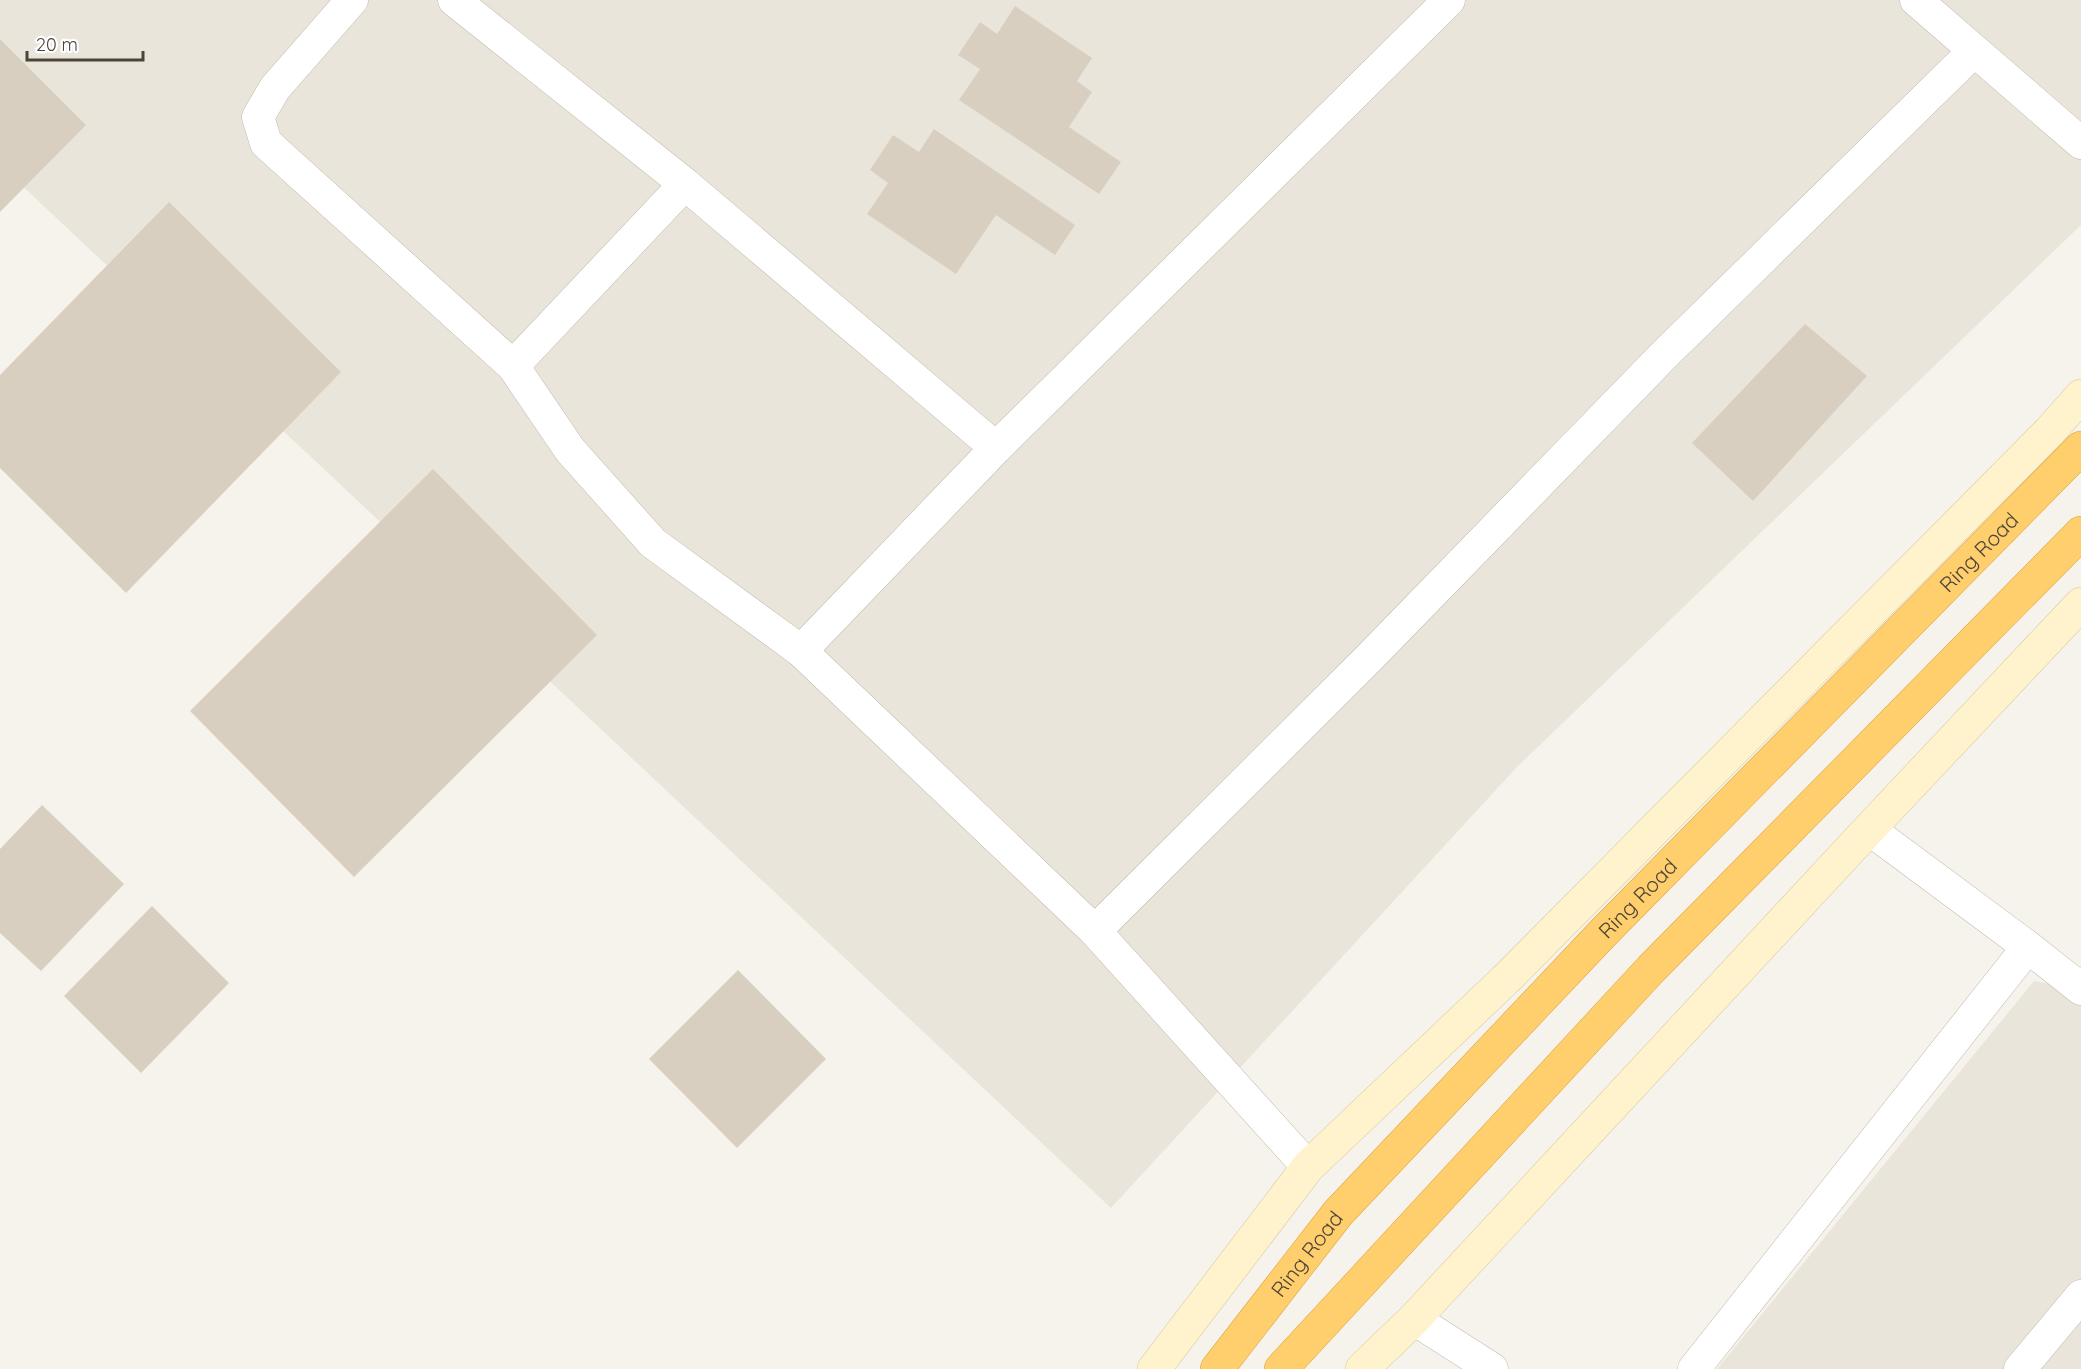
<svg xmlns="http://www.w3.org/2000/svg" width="2081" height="1369" font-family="Quicksand,sans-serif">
  <rect width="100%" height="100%" fill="#f6f3ec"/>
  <g fill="#eae5da">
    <path d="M0,0H2081V225L1517,767L1111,1208L0,165Z"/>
    <path d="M2034,981L2081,990V1369H1717Z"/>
  </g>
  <g fill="#d8cfc1">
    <path d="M1015,6L1092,58L1077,81L1092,92L1069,127L1121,162L1099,194L959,100L980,69L958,55L980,22L997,34Z"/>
    <path d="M0,39L86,125L0,212Z"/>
    <path d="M934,129L1075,225L1055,255L996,215L956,274L867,214L888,183L870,170L893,135L919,152Z"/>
    <path d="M169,202L341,372L126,593L0,468V375Z"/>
    <path d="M1805,324L1867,376L1753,501L1692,443Z"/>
    <path d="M433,469L597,635L354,877L190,711Z"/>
    <path d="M42,805L124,884L41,971L0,933V849Z"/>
    <path d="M152,906L229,983L141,1073L64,996Z"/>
    <path d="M738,970L826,1059L737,1148L649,1059Z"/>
  </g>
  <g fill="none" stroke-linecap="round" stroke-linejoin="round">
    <defs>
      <g id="street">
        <path d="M352,0L275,88L258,117L266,143L513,366L570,450L653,543L801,651L1095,931L1308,1167"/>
        <path d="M454,0L685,184L996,448"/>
        <path d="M1916,0L2081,143"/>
        <path d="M513,366L685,184"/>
        <path d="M801,651L996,448L1449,0"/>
        <path d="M1869,829L2028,947L2081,989"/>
        <path d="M1095,931L1368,659L1664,355L1974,51"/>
        <path d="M1414,1319L1492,1369"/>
        <path d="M1694,1369L2028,947"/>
        <path d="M2020,1369L2081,1296"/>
      </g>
      <g id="secondary">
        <path d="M1154,1369L1308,1167L1505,980L2049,432L2081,396"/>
        <path d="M1362,1369L1414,1319L1869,829L2081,604"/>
      </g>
      <g id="highway">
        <path id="s1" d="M1217,1369L1338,1213L1602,934L2081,448"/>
        <path d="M1281,1369L1651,969L2081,533"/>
      </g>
    </defs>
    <use href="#street" stroke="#c2bbae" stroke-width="33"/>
    <use href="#secondary" stroke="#d6c79b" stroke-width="34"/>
    <use href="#highway" stroke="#e0a43c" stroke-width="34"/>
    <use href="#street" stroke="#fff" stroke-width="32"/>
    <use href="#secondary" stroke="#fff3cd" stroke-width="33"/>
    <use href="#highway" stroke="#ffcf6e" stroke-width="33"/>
  </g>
  <g text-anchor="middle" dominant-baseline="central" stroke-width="6" stroke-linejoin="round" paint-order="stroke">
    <g font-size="21" fill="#4b4439" stroke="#fff">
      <text stroke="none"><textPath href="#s1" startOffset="1118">Ring Road</textPath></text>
      <text stroke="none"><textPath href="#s1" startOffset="632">Ring Road</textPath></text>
      <text stroke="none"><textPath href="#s1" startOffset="146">Ring Road</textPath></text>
    </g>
  </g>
  <path d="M27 51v9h116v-9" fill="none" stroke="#4b4439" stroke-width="3"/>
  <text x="36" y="51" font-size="18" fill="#4b4439" stroke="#ffffff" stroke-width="4.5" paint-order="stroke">20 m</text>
</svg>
